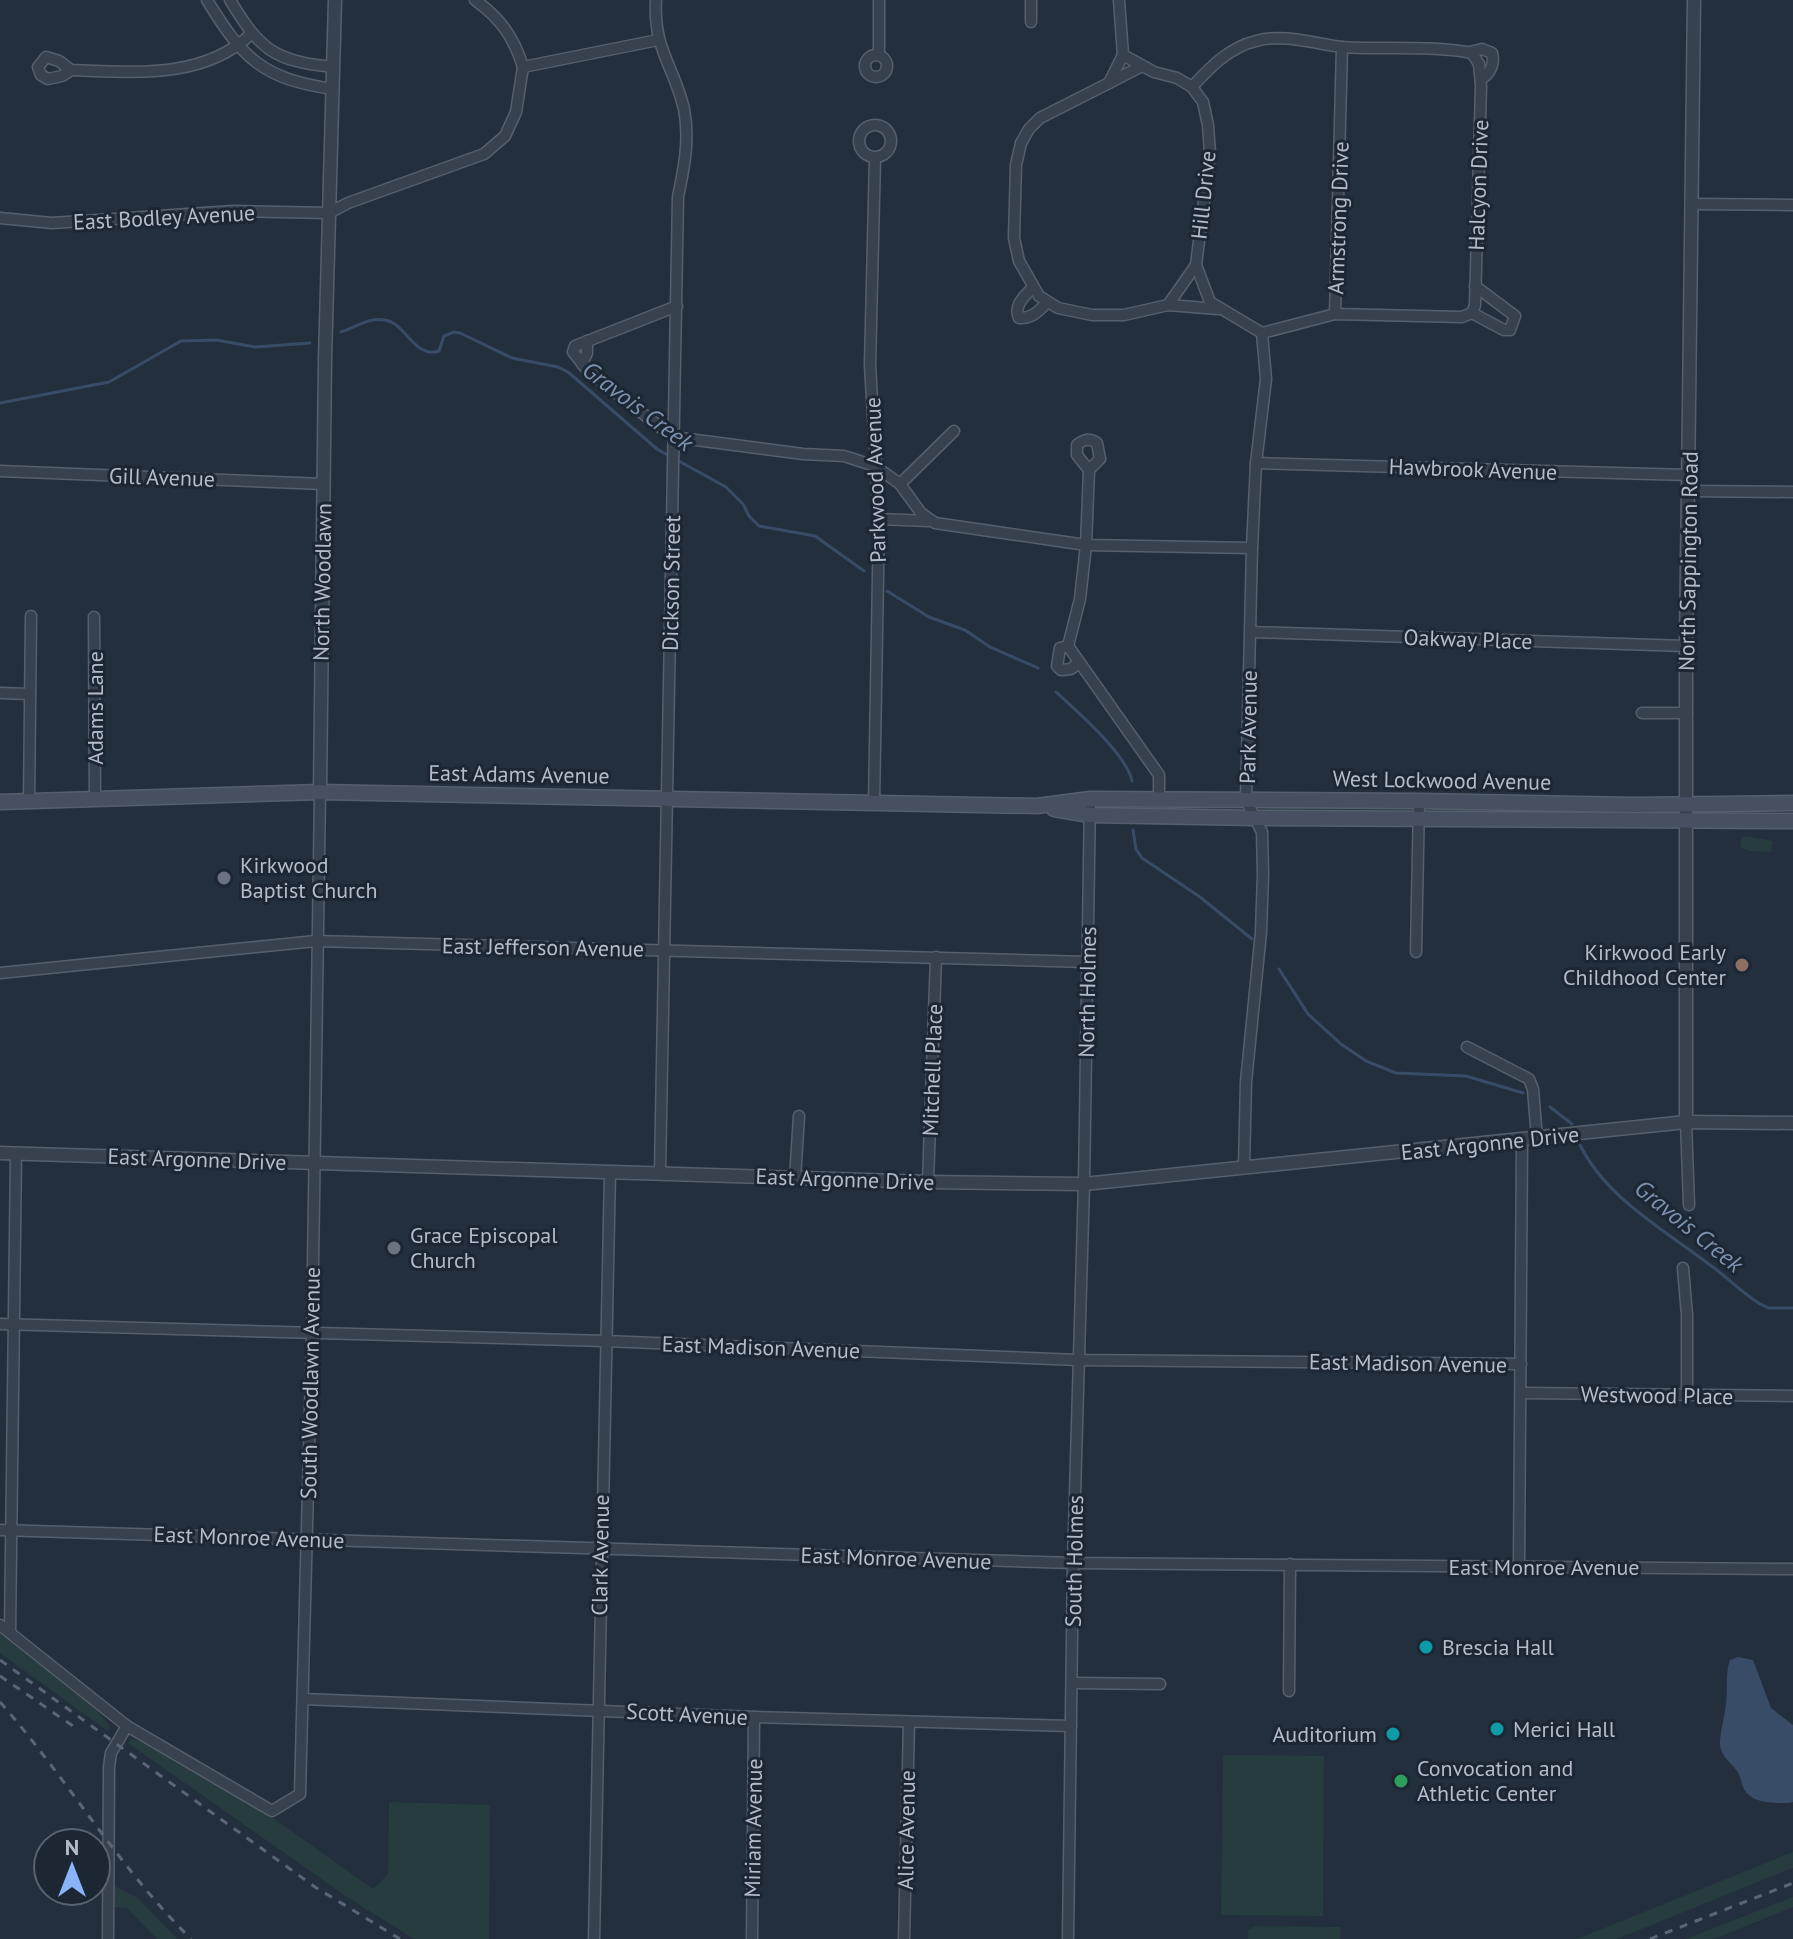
<svg xmlns="http://www.w3.org/2000/svg" width="1793" height="1939" font-family="'PT Sans',sans-serif">
  <rect width="100%" height="100%" fill="#242f3e"/>
  <g fill="#263c3f">
    <path d="M1265,806H1407L1410,811L1272,813L1266,811Z"/>
    <path d="M1425,807L1666,810V813L1621,812L1591,816L1425,813Z"/>
    <path d="M1747,836L1773,841L1771,852L1749,851L1740,847L1742,837Z"/>
    <path d="M0,1634L92,1704L110,1727L109,1732L0,1653Z"/>
    <path d="M132,1739L146,1742L276,1820L373,1889L388,1874L389,1802L490,1805L489,1939H414L347,1897L128,1743Z"/>
    <path d="M1223,1755L1324,1756L1323,1916L1221,1915Z"/>
    <path d="M1793,1852V1868L1790,1869L1617,1939H1577Z"/>
    <path d="M114,1886L138,1898L177,1939H157L127,1908L113,1907Z"/>
    <path d="M1793,1897V1907L1714,1939H1686Z"/>
    <path d="M1255,1926L1341,1927L1340,1939H1248V1930Z"/>
  </g>
  <path fill="#394c67" d="M1738,1657L1753,1660L1771,1708L1793,1725V1802L1789,1803C1775,1803 1752,1804 1744,1789C1741,1783 1741,1777 1737,1771C1730,1761 1719,1756 1720,1740C1721,1728 1725,1716 1726,1703C1728,1689 1725,1674 1730,1660Z"/>
  <g fill="none" stroke-linecap="round" stroke-linejoin="round">
    <g stroke="#394c67" stroke-width="3">
      <path d="M341,332C356,327 369,317 385,320C407,324 414,359 439,351L444,336L454,332L460,333L512,358L558,367L568,372L657,449L671,457"/>
      <path d="M0,403L109,382L181,341L216,340L255,347L310,343"/>
      <path d="M677,460L726,487L743,504L749,516L759,526L815,536L864,571"/>
      <path d="M887,591L929,617L965,630L990,647L1038,668"/>
      <path d="M1056,692C1076,710 1127,755 1132,781"/>
      <path d="M1133,830L1136,849L1142,858L1200,897L1252,939"/>
      <path d="M1279,969L1308,1014L1341,1044L1366,1061L1396,1073L1466,1076L1523,1093"/>
      <path d="M1550,1107L1572,1124"/>
      <path d="M1580,1145C1606,1197 1661,1228 1706,1262C1725,1275 1741,1292 1760,1304L1769,1308H1793"/>
    </g>
    <defs>
      <g id="minor">
        <path d="M207,0C243,59 263,79 333,89"/>
        <path d="M230,0C260,50 274,61 333,67"/>
        <path d="M475,0C500,18 514,37 523,67L658,40"/>
        <path d="M656,0C653,49 674,66 684,109C690,139 684,168 678,197L660,1173"/>
        <path d="M879,0V55"/>
        <path d="M1031,0V22"/>
        <path d="M1119,0L1123,55L1154,72L1177,78L1192,87L1203,102L1208,125L1210,153L1196,265L1168,305"/>
        <path d="M1470,52L1482,49L1492,53C1495,64 1490,74 1481,79"/>
        <circle cx="876" cy="66" r="11"/>
        <path d="M1123,55L1109,83L1040,118L1029,129L1021,143L1016,165L1014,238L1019,261L1039,296L1058,308L1092,315H1124L1168,305L1218,309"/>
        <path d="M71,70L59,61L46,57L38,67L41,75L48,79L62,76L71,70C132,72 203,80 251,34"/>
        <path d="M1109,83L1142,66"/>
        <path d="M1192,87C1210,67 1230,47 1256,41C1284,33 1315,44 1342,47C1382,50 1436,45 1472,53L1479,64L1481,86L1475,305L1472,313"/>
        <circle cx="875" cy="141" r="16"/>
        <path d="M1691,204L1793,205"/>
        <path d="M0,218L52,223L234,211L329,213L348,203L484,154L505,136L516,112L523,67"/>
        <path d="M1196,265L1210,302L1262,333"/>
        <path d="M1033,287C1025,296 1013,305 1019,318C1033,319 1039,310 1048,302"/>
        <path d="M677,306L575,346L573,352L588,371L673,437L803,454L844,456L875,466L900,484L921,513L935,523L1086,545L1252,548"/>
        <path d="M1335,314L1342,47"/>
        <path d="M1262,333L1335,314L1462,317L1472,313L1504,330H1510L1515,316L1475,286"/>
        <path d="M582,364L587,353V341"/>
        <path d="M1256,463L1689,475"/>
        <path d="M1089,470L1077,455V445C1084,439 1089,438 1097,443L1100,459L1089,470L1086,545L1080,599L1068,646L1159,775V799"/>
        <path d="M0,471L324,484"/>
        <path d="M900,484L954,431"/>
        <path d="M1689,491L1793,492"/>
        <path d="M879,519L929,521"/>
        <path d="M94,617L95,799"/>
        <path d="M1251,632L1686,646"/>
        <path d="M1068,646L1060,648L1057,666L1061,670L1071,669L1079,662"/>
        <path d="M0,693L30,694"/>
        <path d="M1642,713H1687"/>
        <path d="M29,802L31,616"/>
        <path d="M874,803L879,519L870,365L875,158"/>
        <path d="M1416,952L1419,801"/>
        <path d="M0,973L316,941L1087,962"/>
        <path d="M1467,1047L1529,1079L1533,1089L1537,1139"/>
        <path d="M1686,1122L1689,1205"/>
        <path d="M1244,1166L1246,1082L1261,932L1263,874L1262,832L1246,800L1252,548L1256,463L1266,379L1262,333"/>
        <path d="M795,1178L799,1116"/>
        <path d="M928,1182L936,957"/>
        <path d="M1683,1268L1687,1315V1395"/>
        <path d="M0,1324L605,1341L1078,1360L1521,1364"/>
        <path d="M1521,1393L1793,1396"/>
        <path d="M0,1530L1073,1563L1793,1569"/>
        <path d="M1519,1566L1522,1141"/>
        <path d="M0,1625L127,1726L272,1811L300,1794L312,1334L320,792"/>
        <path d="M10,1632L16,1154"/>
        <path d="M1072,1683L1160,1684"/>
        <path d="M1289,1691L1290,1564"/>
        <path d="M303,1699L754,1717L1071,1726"/>
        <path d="M108,1939L109,1767L111,1753L127,1726"/>
        <path d="M594,1939L610,1172"/>
        <path d="M752,1939L754,1717"/>
        <path d="M904,1939L909,1722"/>
        <path d="M1068,1939L1073,1563L1084,1184L1090,799"/>
      </g>
      <g id="tertiary">
        <path d="M320,792L325,360L335,0"/>
        <path d="M1686,1122V646L1694,0"/>
        <path d="M0,1153L928,1182L1084,1184L1686,1122L1793,1123"/>
      </g>
      <g id="secondary">
        <path d="M0,802L320,792L1037,806L1090,799L1419,801L1635,805L1793,803"/>
        <path d="M1054,809L1090,815L1255,818L1793,821"/>
      </g>
    </defs>
    <use href="#minor" stroke="#565f6c" stroke-width="13"/>
    <use href="#tertiary" stroke="#565f6c" stroke-width="15"/>
    <use href="#secondary" stroke="#565f6c" stroke-width="17"/>
    <use href="#minor" stroke="#38414e" stroke-width="10"/>
    <use href="#tertiary" stroke="#38414e" stroke-width="12"/>
    <use href="#secondary" stroke="#465061" stroke-width="14"/>
    <g stroke="#5a6575" stroke-width="3" stroke-dasharray="8 8" stroke-linecap="butt">
      <path d="M0,1660L315,1887L400,1939"/>
      <path d="M0,1676L76,1728"/>
      <path d="M0,1702C67,1778 119,1868 191,1939"/>
      <path d="M1650,1939L1793,1883"/>
    </g>
  </g>
  <g fill="#6b7280" stroke="#1d2633" stroke-width="3">
    <circle cx="224" cy="878" r="8"/>
    <circle cx="394" cy="1248" r="8"/>
  </g>
  <circle fill="#8d6e63" stroke="#1d2633" stroke-width="3" cx="1742" cy="965" r="8"/>
  <g fill="#0f9aa8" stroke="#1d2633" stroke-width="3">
    <circle cx="1426" cy="1647" r="8"/>
    <circle cx="1497" cy="1729" r="8"/>
    <circle cx="1393" cy="1734" r="8"/>
  </g>
  <circle fill="#2e9e5b" stroke="#1d2633" stroke-width="3" cx="1401" cy="1781" r="8"/>
  <g text-anchor="middle" dominant-baseline="central" stroke-width="6" stroke-linejoin="round" paint-order="stroke">
    <g font-size="22" fill="#b4bcc9" stroke="#1d2633">
      <text transform="translate(1478 185) rotate(-88)">Halcyon Drive</text>
      <text transform="translate(1203 195) rotate(-84)">Hill Drive</text>
      <text transform="translate(164 217) rotate(-3)">East Bodley Avenue</text>
      <text transform="translate(1338 218) rotate(-88)">Armstrong Drive</text>
      <text transform="translate(1473 469) rotate(2)">Hawbrook Avenue</text>
      <text transform="translate(162 477) rotate(2)">Gill Avenue</text>
      <text transform="translate(875 480) rotate(-92)">Parkwood Avenue</text>
      <text transform="translate(1688 561) rotate(-89)">North Sappington Road</text>
      <text transform="translate(322 582) rotate(-89)">North Woodlawn</text>
      <text transform="translate(671 583) rotate(-89)">Dickson Street</text>
      <text transform="translate(1468 639) rotate(2)">Oakway Place</text>
      <text transform="translate(95 708) rotate(-90)">Adams Lane</text>
      <text transform="translate(1248 727) rotate(-89)">Park Avenue</text>
      <text transform="translate(519 774) rotate(1)">East Adams Avenue</text>
      <text transform="translate(1442 780) rotate(1)">West Lockwood Avenue</text>
      <text transform="translate(543 947) rotate(1)">East Jefferson Avenue</text>
      <text transform="translate(1087 992) rotate(-89)">North Holmes</text>
      <text transform="translate(932 1070) rotate(-88)">Mitchell Place</text>
      <text transform="translate(1490 1143) rotate(-6)">East Argonne Drive</text>
      <text transform="translate(197 1159) rotate(2)">East Argonne Drive</text>
      <text transform="translate(845 1179) rotate(2)">East Argonne Drive</text>
      <text transform="translate(761 1347) rotate(2)">East Madison Avenue</text>
      <text transform="translate(1408 1363) rotate(1)">East Madison Avenue</text>
      <text transform="translate(310 1383) rotate(-89)">South Woodlawn Avenue</text>
      <text transform="translate(1657 1395) rotate(1)">Westwood Place</text>
      <text transform="translate(249 1537) rotate(2)">East Monroe Avenue</text>
      <text transform="translate(600 1555) rotate(-89)">Clark Avenue</text>
      <text transform="translate(896 1558) rotate(2)">East Monroe Avenue</text>
      <text transform="translate(1074 1561) rotate(-89)">South Holmes</text>
      <text x="1544" y="1567">East Monroe Avenue</text>
      <text transform="translate(687 1714) rotate(3)">Scott Avenue</text>
      <text transform="translate(753 1828) rotate(-89)">Miriam Avenue</text>
      <text transform="translate(906 1830) rotate(-89)">Alice Avenue</text>
    </g>
    <g font-size="22" fill="#b4bcc9" stroke="#1d2633" text-anchor="start">
      <text x="240" y="865">Kirkwood<tspan x="240" dy="25">Baptist Church</tspan></text>
      <text x="1726" y="952" text-anchor="end">Kirkwood Early<tspan x="1726" dy="25">Childhood Center</tspan></text>
      <text x="410" y="1235">Grace Episcopal<tspan x="410" dy="25">Church</tspan></text>
      <text x="1442" y="1647">Brescia Hall</text>
      <text x="1513" y="1729">Merici Hall</text>
      <text x="1377" y="1734" text-anchor="end">Auditorium</text>
      <text x="1417" y="1768">Convocation and<tspan x="1417" dy="25">Athletic Center</tspan></text>
    </g>
    <g font-size="24" font-style="italic" fill="#7c92b1" stroke="#1d2633">
      <text transform="translate(638 406) rotate(37)">Gravois Creek</text>
      <text transform="translate(1689 1226) rotate(39)">Gravois Creek</text>
    </g>
  </g>
  <g transform="translate(72 1867)"><circle r="38" fill="#1d2633" stroke="#59626f" stroke-width="2"/>
  <path d="M0-6L14 30L0 20L-14 30Z" fill="#8ab4f8"/>
  <text y="-12" font-size="22" font-weight="bold" text-anchor="middle" fill="#b4bcc9">N</text>
  </g>
</svg>
